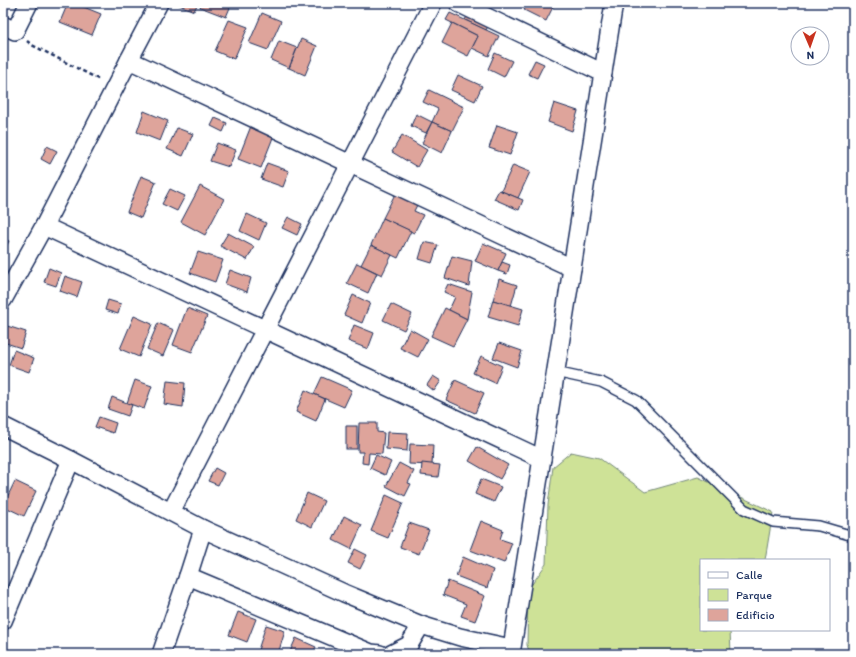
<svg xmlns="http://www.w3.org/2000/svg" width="856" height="657" font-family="Itim,sans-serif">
  <rect width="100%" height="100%" fill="#fff"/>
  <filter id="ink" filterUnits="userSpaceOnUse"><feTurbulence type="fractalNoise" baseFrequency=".025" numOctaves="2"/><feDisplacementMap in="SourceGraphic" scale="8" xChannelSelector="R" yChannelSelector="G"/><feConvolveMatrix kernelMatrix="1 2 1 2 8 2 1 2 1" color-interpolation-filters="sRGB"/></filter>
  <g filter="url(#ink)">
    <path fill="#cee297" stroke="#74887a" d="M571,452L599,458L645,492L698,477L773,512L765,560H701V630H730L731,654H530L527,645L528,590L546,564L548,505L553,467Z"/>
    <g fill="#dea49b" stroke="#1b2f5e">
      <path d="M68,3H74L101,14L92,35L60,22Z"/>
      <path d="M177,3H198L194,11L177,4Z"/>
      <path d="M202,3H232L226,17L200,7Z"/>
      <path d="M528,3H555L546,21L524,10Z"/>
      <path d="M470,11L491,21L486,30L465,20Z"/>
      <path d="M262,13L281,21L268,50L249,43Z"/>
      <path d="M450,13L499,36L489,56L472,48L478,36L446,20Z"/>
      <path d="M229,20L248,27L234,59L215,51Z"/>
      <path d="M452,23L478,36L468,56L442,43Z"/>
      <path d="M301,39L317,46L305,75L289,68Z"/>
      <path d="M279,41L297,48L289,68L271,60Z"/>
      <path d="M495,53L512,61L504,77L488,69Z"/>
      <path d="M535,60L544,64L537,78L528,74Z"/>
      <path d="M458,75L482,86L475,101L451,90Z"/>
      <path d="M429,90L464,107L452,131L432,122L438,109L423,102Z"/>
      <path d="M554,103L578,111L572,131L548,122Z"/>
      <path d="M144,111L168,121L160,141L137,132Z"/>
      <path d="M416,114L432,122L426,133L411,126Z"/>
      <path d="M215,118L227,123L223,132L211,126Z"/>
      <path d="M432,122L452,131L442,153L422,143Z"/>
      <path d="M497,125L518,132L510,155L489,148Z"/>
      <path d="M251,126L274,135L261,168L238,159Z"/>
      <path d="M177,128L193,134L183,156L167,149Z"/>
      <path d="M402,135L427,150L417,167L392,152Z"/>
      <path d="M217,143L236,150L229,167L210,161Z"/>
      <path d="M47,146L57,151L50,164L41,159Z"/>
      <path d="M267,163L289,171L283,187L261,179Z"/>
      <path d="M513,165L530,172L518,198L501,191Z"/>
      <path d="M141,176L156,182L141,218L127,212Z"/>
      <path d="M200,186L224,199L205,235L181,222Z"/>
      <path d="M170,189L185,196L177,211L162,204Z"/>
      <path d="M499,190L523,200L519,210L494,199Z"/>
      <path d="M396,192L418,203L414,211L423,215L414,233L383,218Z"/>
      <path d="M247,214L266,223L259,240L240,231Z"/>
      <path d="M288,217L302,224L297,235L282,228Z"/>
      <path d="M383,218L411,231L398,258L371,245Z"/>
      <path d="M228,233L254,247L247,260L220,246Z"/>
      <path d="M3,238L9,241L3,253Z"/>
      <path d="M424,242L438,245L432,263L419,259Z"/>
      <path d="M483,243L506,253L498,271L475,261Z"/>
      <path d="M371,245L392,255L382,275L361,265Z"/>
      <path d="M198,252L223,260L215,282L190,273Z"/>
      <path d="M452,256L472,261L469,286L445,278Z"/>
      <path d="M502,262L510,265L507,274L498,271Z"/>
      <path d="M357,263L377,273L368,293L347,283Z"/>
      <path d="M49,268L61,273L56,286L44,282Z"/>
      <path d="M230,270L251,278L247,292L225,284Z"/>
      <path d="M65,276L82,282L77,297L60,291Z"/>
      <path d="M499,279L517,285L511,306L493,300Z"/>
      <path d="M448,284L472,292L467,319L449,310L455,297L444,292Z"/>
      <path d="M353,295L370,303L362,323L344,315Z"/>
      <path d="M108,300L121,304L118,314L105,310Z"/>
      <path d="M493,300L523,309L518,326L488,317Z"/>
      <path d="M391,304L412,314L404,330L383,320Z"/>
      <path d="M187,308L207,316L192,352L173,345Z"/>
      <path d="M445,308L467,319L453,346L431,336Z"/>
      <path d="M134,316L152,324L139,357L120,349Z"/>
      <path d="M158,323L174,330L163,356L147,349Z"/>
      <path d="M4,325L26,332L21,348L3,342V327Z"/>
      <path d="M354,325L374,333L368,349L348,341Z"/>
      <path d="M410,329L428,339L418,357L400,348Z"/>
      <path d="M499,343L522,351L517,367L493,358Z"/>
      <path d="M14,350L34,358L29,372L9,365Z"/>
      <path d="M481,356L502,366L495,383L473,373Z"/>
      <path d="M433,376L441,381L434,391L427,385Z"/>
      <path d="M322,377L352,390L344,407L314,394Z"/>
      <path d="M135,380L152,386L144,409L127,403Z"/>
      <path d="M455,380L484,393L475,413L446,400Z"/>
      <path d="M167,381L185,383L183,407L164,404Z"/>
      <path d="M305,390L325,399L316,421L296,412Z"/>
      <path d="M112,397L132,405L128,416L108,409Z"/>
      <path d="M99,417L116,423L113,433L95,427Z"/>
      <path d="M359,423H377V432L384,433L382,454L369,453L368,464L362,463L363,452H358Z"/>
      <rect x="346" y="426" width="11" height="23"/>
      <path d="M387,432L408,433L407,451L386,449Z"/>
      <path d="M410,444L433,445L432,465L409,464Z"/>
      <path d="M477,447L508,465L500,479L469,461Z"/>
      <path d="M376,455L391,462L385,475L370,468Z"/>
      <path d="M399,463L414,471L408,483L411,484L405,496L386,486Z"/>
      <path d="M422,463L440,465L438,477L421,475Z"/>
      <path d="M215,468L224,473L218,485L208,481Z"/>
      <path d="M481,479L501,487L494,502L475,494Z"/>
      <path d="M15,481L36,491L24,516L3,506Z"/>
      <path d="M307,493L324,501L312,527L296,519Z"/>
      <path d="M386,495L403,503L388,538L371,531Z"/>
      <path d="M344,516L362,525L351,549L333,540Z"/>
      <path d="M481,521L503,530L500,539L512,543L504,563L470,550Z"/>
      <path d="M409,523L429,530L419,554L400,547Z"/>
      <path d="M355,549L367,555L360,569L348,563Z"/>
      <path d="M463,557L493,570L487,588L456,576Z"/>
      <path d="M448,581L485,596L475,621L461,616L466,604L443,595Z"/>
      <path d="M238,612L256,619L247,642L229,635Z"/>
      <path d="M266,625L285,631L278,654H271L258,650Z"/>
      <path d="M296,638L316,647L312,654H289Z"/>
    </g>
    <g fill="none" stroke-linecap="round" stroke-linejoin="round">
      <defs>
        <path id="service" d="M555,372L601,382L636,400L744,509L773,522L819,526L853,536"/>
        <g id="minor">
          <path d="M159,3L129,60L572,268"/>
          <path d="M458,3L603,73"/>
          <path d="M3,25L15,31L29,3"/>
          <path d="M44,226L542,459"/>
          <path d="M3,300L44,226L129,60"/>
          <path d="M3,426L71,460L203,529L344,593L421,625L460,637L511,648"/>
          <path d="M171,512L433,3"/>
          <path d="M188,576L371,653L380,654"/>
          <path d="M3,621L71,460"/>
          <path d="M161,654L188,576L203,529"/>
          <path d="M391,654L409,645L421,625"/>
          <path d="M511,654L614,3"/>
        </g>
      </defs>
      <use href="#service" stroke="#1b2f5e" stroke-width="12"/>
      <use href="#minor" stroke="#1b2f5e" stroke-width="20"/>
      <path stroke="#1b2f5e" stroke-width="2.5" stroke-dasharray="4 3" stroke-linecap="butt" d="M27,41L32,45L100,80"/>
      <use href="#service" stroke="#fff" stroke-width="9"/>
      <use href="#minor" stroke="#fff" stroke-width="17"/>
    </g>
  </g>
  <rect width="856" height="657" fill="none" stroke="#fff" stroke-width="16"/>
  <rect x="8" y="8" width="840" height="641" fill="none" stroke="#1b2f5e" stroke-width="1.5" filter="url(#ink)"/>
  <rect x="700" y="559" width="130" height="72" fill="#ffffff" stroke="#a4acbf"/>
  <rect x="708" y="572" width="20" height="6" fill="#ffffff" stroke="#a4acbf"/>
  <text x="736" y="579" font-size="12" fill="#1b2f5e">Calle</text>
  <rect x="708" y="589" width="20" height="12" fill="#cee297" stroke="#a4acbf"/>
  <text x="736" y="599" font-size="12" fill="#1b2f5e">Parque</text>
  <rect x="708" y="609" width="20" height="12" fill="#dea49b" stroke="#a4acbf"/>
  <text x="736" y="619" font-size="12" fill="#1b2f5e">Edificio</text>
  <g transform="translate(810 46) rotate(178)"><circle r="19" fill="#ffffff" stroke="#a4acbf"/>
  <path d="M0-3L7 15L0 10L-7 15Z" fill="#c8321e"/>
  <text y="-6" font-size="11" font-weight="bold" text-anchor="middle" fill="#1b2f5e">N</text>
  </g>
</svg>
